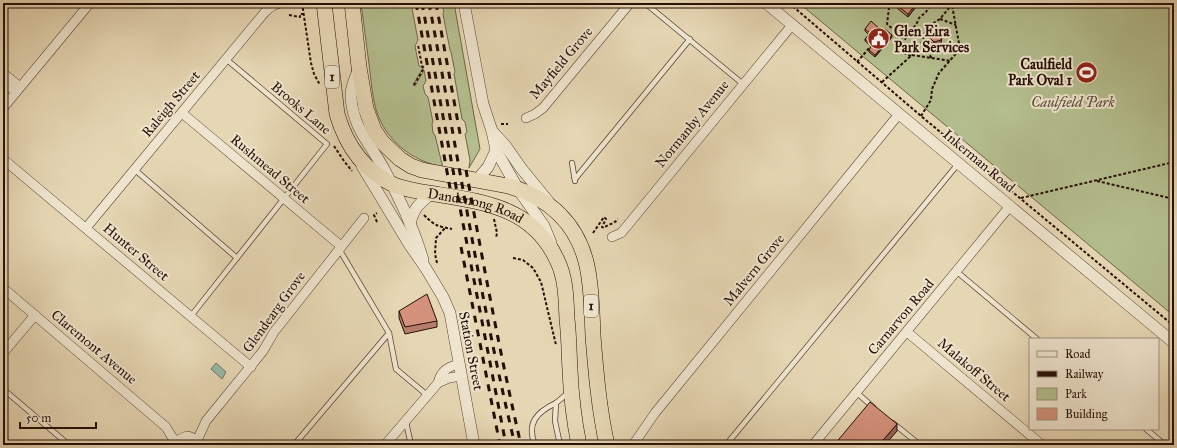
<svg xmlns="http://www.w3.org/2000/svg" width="1177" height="448" font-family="'IM FELL Great Primer',serif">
  <rect width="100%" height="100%" fill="#e6d7b4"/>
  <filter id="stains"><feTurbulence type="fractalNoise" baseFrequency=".005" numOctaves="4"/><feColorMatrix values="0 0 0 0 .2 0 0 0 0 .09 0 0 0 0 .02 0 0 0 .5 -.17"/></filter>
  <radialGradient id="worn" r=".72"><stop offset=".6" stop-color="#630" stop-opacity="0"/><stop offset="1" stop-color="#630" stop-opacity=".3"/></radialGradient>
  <g fill="#b4be8e" stroke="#6d664a">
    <path d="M361,3H411L418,40L415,46L419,66L423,68L413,85L415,86L424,70L426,81L423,86L425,94L428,97L433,122L432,124L433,133L435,135L441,160L443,167C412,161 386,141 376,110C372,95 371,79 369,64C366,44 364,23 361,3Z"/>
    <path d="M441,3H454L480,149L469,168L470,160L465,134L467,132L465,122L462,119L454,74L455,72L451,52L450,50L443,14C445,10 442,7 441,3Z"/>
    <path d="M799,3H1174V316Z"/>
  </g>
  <path fill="#97baa7" stroke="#6a7667" d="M216,363L226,372L222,379L211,369Z"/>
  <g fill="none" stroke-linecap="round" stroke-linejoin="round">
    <defs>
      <g id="service">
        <path d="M645,3L743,84"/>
        <path d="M572,163L575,181"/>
        <path d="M134,169L237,258"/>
        <path d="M575,179L690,39"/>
        <path d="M339,249L389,333L396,369L427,395"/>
        <path d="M956,271L1037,339"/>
        <path d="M191,316L327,144L226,59"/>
        <path d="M3,389L69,445"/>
        <path d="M856,392L873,407"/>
        <path d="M406,422L411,445"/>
        <path d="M893,423L920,445"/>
        <path d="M1146,429L1165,445"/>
        <path d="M294,445L389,333"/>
        <path d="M535,445C526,423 537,412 556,403"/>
        <path d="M560,445L555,421L556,403L568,393"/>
        <path d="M726,445L958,164"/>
      </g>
      <g id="minor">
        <path d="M3,73L20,87"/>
        <path d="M3,81L16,92"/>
        <path d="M3,108L90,3"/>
        <path d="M182,113L341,246"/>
        <path d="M526,118L535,114L543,108L630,3"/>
        <path d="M3,159L251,367"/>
        <path d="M86,228L265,12L272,6L280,3"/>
        <path d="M612,237L621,233L627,226L792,25"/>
        <path d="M3,288L166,427L172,437L178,445"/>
        <path d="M907,332L1042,445"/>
        <path d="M3,353L35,315"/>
        <path d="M438,383L449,378L461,376"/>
        <path d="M196,443L206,421L263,351L274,332L364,218"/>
        <path d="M179,445L180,439L187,436C192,437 196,439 196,445"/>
        <path d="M385,445L438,383C441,371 447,367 459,364"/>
        <path d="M633,445L655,413L899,114"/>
        <path d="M813,445L1010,206"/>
      </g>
      <g id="tertiary">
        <path d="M464,3L483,104L492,131L496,150L518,189L544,226L551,243"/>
        <path d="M766,3L1174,343"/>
        <path d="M359,68C356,77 350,87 351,97C353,129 371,144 385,171C400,199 414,229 423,260"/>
        <path d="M492,131L505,145L521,168L548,201"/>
        <path d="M362,166L409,244L425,267L443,297L450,313L474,445"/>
        <path d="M477,180L488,167L496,150"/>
        <path d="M410,224C414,207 419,204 432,193"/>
      </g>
      <g id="trunk">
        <path id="s1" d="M324,3L337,114C346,145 364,171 394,185C407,190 422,192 435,194C485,202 533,208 557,260C566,278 566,298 567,319C569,336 569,353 570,370C571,395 574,420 579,445"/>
        <path d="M352,3L359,67L366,109L374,130L382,142L400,159L411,166L422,170L508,186C549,197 578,224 587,266C592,289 592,313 593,336C596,373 599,409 607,445"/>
      </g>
    </defs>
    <use href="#service" stroke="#564132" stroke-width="6"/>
    <use href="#minor" stroke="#564132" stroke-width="10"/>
    <use href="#tertiary" stroke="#564132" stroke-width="12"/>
    <use href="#trunk" stroke="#260f06" stroke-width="16"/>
    <g stroke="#260f06" stroke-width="2" stroke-dasharray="3 2" stroke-linecap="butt">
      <path d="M302,3L311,63L314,74L320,85"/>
      <path d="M789,3L921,116L1174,326"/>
      <path d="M886,3L889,8L887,24L904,39"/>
      <path d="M997,3L1000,5"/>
      <path d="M289,15L300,17V14H303"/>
      <path d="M940,19L956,25"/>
      <path d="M923,42L932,59"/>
      <path d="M912,55L951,61"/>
      <path d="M911,56L904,53L900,50V44L906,38L909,32L916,25L919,18L926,12L929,7L935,3"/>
      <path d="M857,62L871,46"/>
      <path d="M882,82L912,55L923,41L926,28L940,19L953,3"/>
      <path d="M414,85L424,68L422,66L418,45"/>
      <path d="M921,116L931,100L932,89L939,73L960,49L952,5"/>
      <path d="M501,124H508"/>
      <path d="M334,146L344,161L352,171"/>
      <path d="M1097,181L1174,199"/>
      <path d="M1021,198L1174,162"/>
      <path d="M424,215C435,226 437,226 452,229"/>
      <path d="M494,219L497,233L496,238"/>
      <path d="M377,222L374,215L377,213"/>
      <path d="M593,233L604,217L606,219L602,227L604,228C608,224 614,224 618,219"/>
      <path d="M513,258L523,260L533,268L541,282L556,345"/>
      <path d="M437,263L435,254L436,238L445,228"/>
    </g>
    <use href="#service" stroke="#efe5ce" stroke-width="4.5"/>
    <use href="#minor" stroke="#efe5ce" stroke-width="9"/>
    <use href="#tertiary" stroke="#efe5ce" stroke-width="11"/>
    <use href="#trunk" stroke="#e6d7b4" stroke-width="15"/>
    <g stroke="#260f06" stroke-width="3" stroke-dasharray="7 7" stroke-linecap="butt">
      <path d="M416,3L450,188"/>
      <path d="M422,3L460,208L506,445"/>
      <path d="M429,3C457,150 480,299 515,445"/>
      <path d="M436,3L461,139"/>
      <path d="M466,170C483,262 500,354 521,445"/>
      <path d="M461,247L500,445"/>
    </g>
  </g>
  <g fill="#b67d6a" stroke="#260f06">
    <path d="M919,3L908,17L898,9V6Z"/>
    <path d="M865,29L883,32L892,37L875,57L869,52V50L871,46L865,41V39L869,35L865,31Z"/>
    <path d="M942,36L941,43L934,45L930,41V38Z"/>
    <path d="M399,311L437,321V327L405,334L399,318Z"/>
  </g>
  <g fill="#946656" stroke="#260f06">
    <path d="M917,3H919L908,17V14Z"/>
    <path d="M942,34L941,43L934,45V42Z"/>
    <path d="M892,35V37L875,57V55Z"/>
    <path d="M897,424V431L885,445H879Z"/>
  </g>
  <g fill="#d4917b" stroke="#260f06">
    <path d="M901,3H917L908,14L898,6Z"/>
    <path d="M871,21L883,32L885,29L892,35L875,55L869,50L872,45L865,39L870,33L865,29Z"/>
    <path d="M937,30L942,34L941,40L934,42L930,38L931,32Z"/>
    <path d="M427,294L437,321L405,327L399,311Z"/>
    <path d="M870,402L897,424L879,445H834Z"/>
  </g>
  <defs>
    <symbol id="civic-disc" viewBox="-11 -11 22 22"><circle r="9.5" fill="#8f2418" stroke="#efe5ce"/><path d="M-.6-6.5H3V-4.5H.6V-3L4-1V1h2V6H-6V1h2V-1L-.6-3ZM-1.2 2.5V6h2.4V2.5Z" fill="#fff"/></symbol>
    <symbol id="stadium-disc" viewBox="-11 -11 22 22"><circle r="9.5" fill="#8f2418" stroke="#efe5ce"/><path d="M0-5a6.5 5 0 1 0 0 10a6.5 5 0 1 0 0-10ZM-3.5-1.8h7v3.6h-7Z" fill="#fff"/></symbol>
  </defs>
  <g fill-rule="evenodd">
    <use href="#civic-disc" x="866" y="26" width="25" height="25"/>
    <use href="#stadium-disc" x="1074" y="60" width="25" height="25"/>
  </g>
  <g text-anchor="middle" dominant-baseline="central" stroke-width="4" stroke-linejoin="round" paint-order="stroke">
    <g fill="#efe5ce" stroke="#624f42" stroke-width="1">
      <rect x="325" y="66" width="14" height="22" rx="3"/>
      <rect x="584" y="295" width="14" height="22" rx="3"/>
    </g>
    <g font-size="13" font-weight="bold" fill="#260f06">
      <text x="332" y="77">1</text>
      <text x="591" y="306">1</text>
    </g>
    <g font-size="14" font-weight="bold" fill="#260f06" stroke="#efe5ce" text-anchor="start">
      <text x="894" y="31">Glen Eira<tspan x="894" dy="16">Park Services</tspan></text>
      <text x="1072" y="64" text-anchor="end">Caulfield<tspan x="1072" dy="16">Park Oval 1</tspan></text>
    </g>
    <g font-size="14" fill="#260f06" stroke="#efe5ce">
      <text transform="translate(561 63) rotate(-50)">Mayfield Grove</text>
      <text transform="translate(171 104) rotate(-50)">Raleigh Street</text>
      <text transform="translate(301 108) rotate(40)">Brooks Lane</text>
      <text transform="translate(692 124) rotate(-51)">Normanby Avenue</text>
      <text transform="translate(979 161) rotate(40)">Inkerman Road</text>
      <text transform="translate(270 169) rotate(40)">Rushmead Street</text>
      <text stroke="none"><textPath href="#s1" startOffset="290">Dandenong Road</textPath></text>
      <text transform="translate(136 252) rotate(40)">Hunter Street</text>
      <text transform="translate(754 270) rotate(-51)">Malvern Grove</text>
      <text transform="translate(274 312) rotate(-54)">Glendearg Grove</text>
      <text transform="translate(901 317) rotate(-50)">Carnarvon Road</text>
      <text transform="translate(94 347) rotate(40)">Claremont Avenue</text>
      <text transform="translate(471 351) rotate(79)">Station Street</text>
      <text transform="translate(974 370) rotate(40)">Malakoff Street</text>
    </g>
    <g font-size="14" font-style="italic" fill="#584c36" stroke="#efe5ce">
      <text x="1073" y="102">Caulfield Park</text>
    </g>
  </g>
  <rect width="1177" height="448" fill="none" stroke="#e6d7b4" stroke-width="16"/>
  <rect x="4" y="4" width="1169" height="440" fill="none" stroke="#260f06" stroke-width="2"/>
  <rect x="8" y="8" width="1161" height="432" fill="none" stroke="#260f06"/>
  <rect x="1029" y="338" width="130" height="92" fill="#efe5ce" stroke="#9f8f7e"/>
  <rect x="1037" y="351" width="20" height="6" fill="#efe5ce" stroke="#9f8f7e"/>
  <text x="1065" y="358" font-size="12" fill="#260f06">Road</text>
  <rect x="1037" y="371" width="20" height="6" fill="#260f06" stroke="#9f8f7e"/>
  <text x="1065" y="378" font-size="12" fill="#260f06">Railway</text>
  <rect x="1037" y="388" width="20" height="12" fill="#b4be8e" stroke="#9f8f7e"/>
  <text x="1065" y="398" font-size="12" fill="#260f06">Park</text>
  <rect x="1037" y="408" width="20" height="12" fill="#d4917b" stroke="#9f8f7e"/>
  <text x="1065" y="418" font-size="12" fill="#260f06">Building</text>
  <path d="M20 422v6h76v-6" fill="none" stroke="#260f06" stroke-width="2"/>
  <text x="26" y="422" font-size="12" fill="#260f06" stroke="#efe5ce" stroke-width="3" paint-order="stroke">50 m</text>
  <rect width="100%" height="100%" filter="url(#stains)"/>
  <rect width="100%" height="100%" fill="url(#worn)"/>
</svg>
